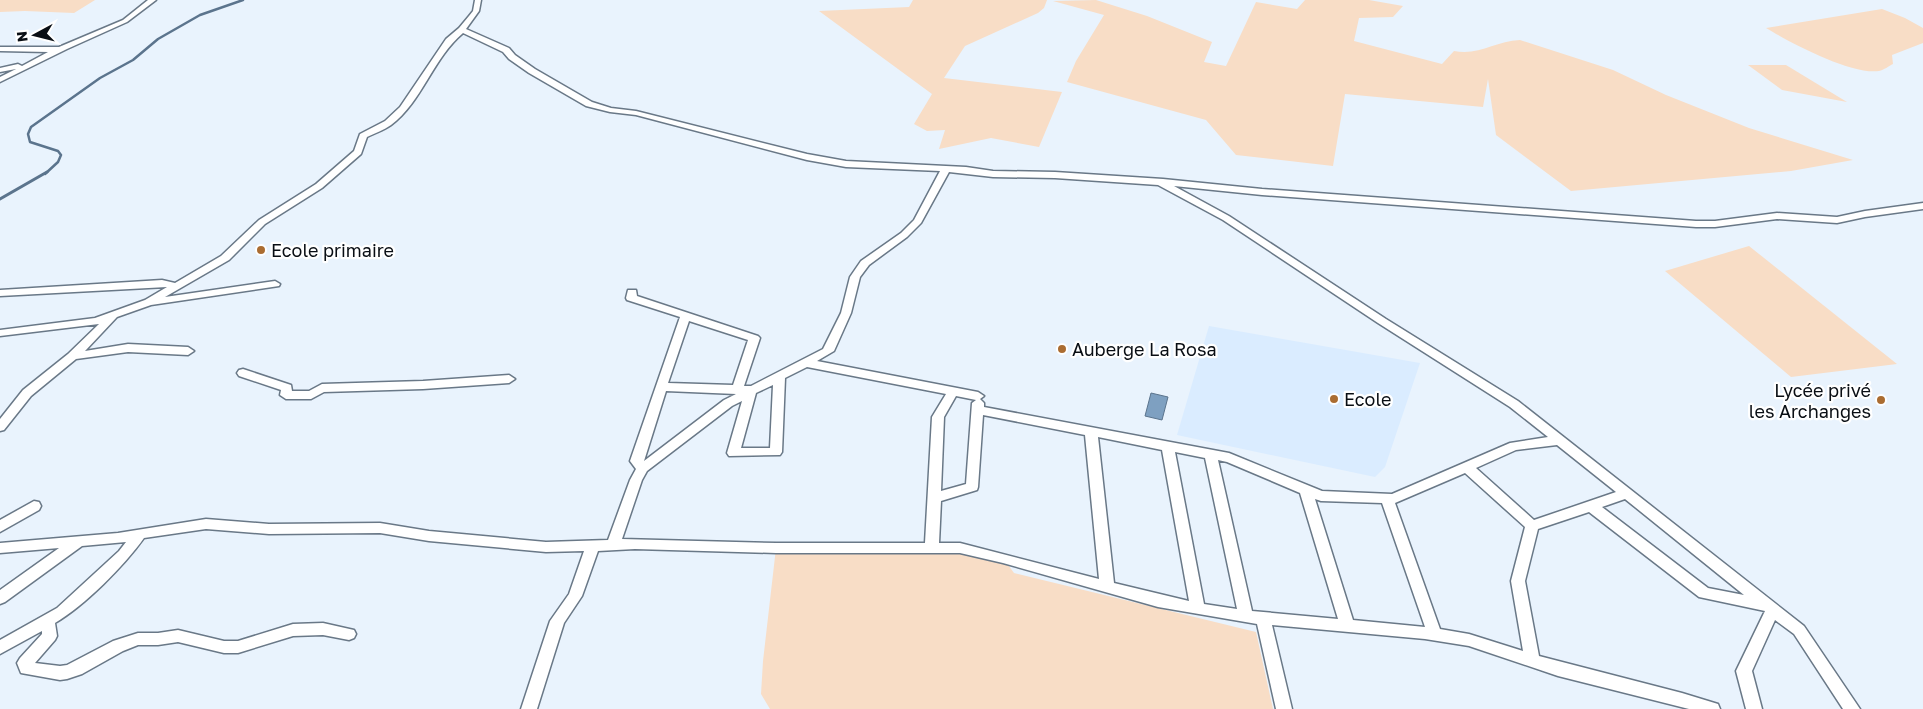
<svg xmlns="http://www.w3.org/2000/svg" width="1923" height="709" font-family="'Golos Text',sans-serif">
  <rect width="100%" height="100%" fill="#e9f3fd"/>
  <path fill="#daecff" d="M1209,326L1420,363L1385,467L1375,477L1177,435Z"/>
  <g fill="#f8ddc6">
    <path d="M0,0H95L74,13L25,11L0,12Z"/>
    <path d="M913,0H1047L1044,8L1038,13L965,46L944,78L1062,92L1039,147L991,138L939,149L945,130L927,131L914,124L932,94L819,11L909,7Z"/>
    <path d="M1096,0L1147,16L1212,42L1204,62L1226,66L1256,2L1297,9L1305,0H1369L1403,6L1393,17L1359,18L1354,41L1442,64L1454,51C1479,56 1495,41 1520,40L1613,70L1666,95L1749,128L1853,160L1791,171L1571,191L1496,135L1488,79L1483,107L1345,94L1333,166L1236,155L1206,120L1067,82L1076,61L1104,15L1053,1Z"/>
    <path d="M1882,9L1905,18L1923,28V43L1892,55L1893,64C1889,66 1884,70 1879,71C1851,75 1791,43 1766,28Z"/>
    <path d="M1748,65H1786L1847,102L1782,90Z"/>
    <path d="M1749,246L1897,364L1791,377L1665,271Z"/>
    <path d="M776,548H960L1003,558L1014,573L1256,632L1273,709H770L761,694L763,661Z"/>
  </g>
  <path fill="#7ea0c1" stroke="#5b748d" d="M1151,393L1168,397L1162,420L1145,416Z"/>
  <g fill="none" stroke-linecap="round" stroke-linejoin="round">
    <path stroke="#5b748d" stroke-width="2.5" d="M45,174L58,162L61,155L58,151L30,142L28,134L31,127L100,78L133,60L158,39L200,15L243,0"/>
    <path stroke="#5b748d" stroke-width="3" d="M0,199L47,172"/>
    <defs>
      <g id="minor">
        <path d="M148,0H156L127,22L67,49L0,82V77L16,69L0,72V68L18,64L22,66L48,52L0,51V47H59L123,20Z"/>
        <path d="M475,0H481L479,11L466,29L509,48L515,55L535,69L592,102L611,108L636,111L807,154L846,161L966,167L993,171L1055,172L1163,179L1262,189L1696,221H1715L1777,213L1837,217L1865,211L1923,203V209L1865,217L1837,223L1777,219L1715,227H1696L1262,195L1174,186L1229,216L1386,319L1518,401L1804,626L1860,709H1843L1794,634L1775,620L1752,671L1762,709H1746L1736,671L1765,611L1699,597L1589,512L1538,529L1525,581L1539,656L1682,693L1718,704L1720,709H1689L1558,676L1469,646L1425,639L1272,625L1292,709H1276L1257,624L1158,607L1003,563L960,553H776L635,549L598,551L582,596L564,623L537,709H521L550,621L569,594L584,551L546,552L429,541L380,533L269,534L206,529L144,538C124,566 84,606 55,623L57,636L55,640L35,663L60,666L67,665L113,641L138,633H158L178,630L224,641H238L293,624L323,623L354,630L356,634L354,638L349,640L323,635L293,636L238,653H224L178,642L158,645H138L123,651L82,674L67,679L60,680L21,673L17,663L20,658L42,634V631L0,654V640L57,608L119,551L126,542L82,546L5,602L0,604V590L59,548L0,553V543L118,533L206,519L269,524L380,523L429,531L546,542L608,540L630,480L636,469L630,461L680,317L627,300L626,298L628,290H636L637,296L758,336L760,338L744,386H751L823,349L841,313L850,277L861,261L901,233L914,220L940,171L846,167L807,160L636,115L610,112L586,106L529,73L509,59L503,52L463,33C433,58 422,102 391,125C384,130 375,133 367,137L361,154L322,188L265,224L229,260L165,297L275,281L280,284L279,286L151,305L117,317L85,351L128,344L188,347L194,351L188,355L128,352L76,359L31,396L4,430L0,431V419L23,390L68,354L99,324L0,336V330L95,318L145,300L167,287L0,296V290L162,280L175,283L221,256L259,220L316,184L354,151L360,134L385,121L400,107L446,39L459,28L469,16L473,11ZM949,172L993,177L1055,178L1158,185L1223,220L1378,323L1510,407L1548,437L1510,443L1392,494L1322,491L1229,453L984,407V403L980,399L984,396L978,392L817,361L834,351L851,313L860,277L869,265L907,237L921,223ZM689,321L748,340L733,385L668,383ZM807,367L946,394L932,417L925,543H776L622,539L642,480L647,471L732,406L742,401L727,453L729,456L780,455L782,452L785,378ZM773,385L770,448H741L756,393ZM666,391L736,394L724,400L644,461ZM956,396L976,400L972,403L966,484L941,491L944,417ZM983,415L1085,435L1099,579L960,543H939L941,501L977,490L978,487ZM1098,437L1162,450L1189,601L1114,583ZM1557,445L1616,492L1534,520L1476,468L1516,450ZM1175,452L1205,458L1237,609L1204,604ZM1218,460L1227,462L1300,493L1338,619L1252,611ZM1465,473L1525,527L1511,581L1523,651L1469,634L1440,629L1395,503ZM1315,499L1321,501L1382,503L1425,627L1353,620ZM1625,499L1744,595L1708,588L1602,507Z"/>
        <path d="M243,369L291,385L292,391H309L322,384L423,381L509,375L515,379L509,383L423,389L324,392L311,399H286L280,395L281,390L239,376L237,373L239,370Z"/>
        <path d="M34,501L39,502L41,506L39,510L0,532V520Z"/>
      </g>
    </defs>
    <use href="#minor" stroke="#697887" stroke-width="3"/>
    <use href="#minor" fill="#fff" fill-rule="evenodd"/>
  </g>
  <g fill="#aa6c31" stroke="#fff" stroke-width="2">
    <circle cx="261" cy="250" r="5"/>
    <circle cx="1062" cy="349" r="5"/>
    <circle cx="1334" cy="399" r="5"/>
    <circle cx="1881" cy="400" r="5"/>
  </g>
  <g text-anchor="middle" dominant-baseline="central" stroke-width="4.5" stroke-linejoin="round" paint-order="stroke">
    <g font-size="18" fill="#090e14" stroke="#fff" text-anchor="start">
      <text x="271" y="250">Ecole primaire</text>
      <text x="1072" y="349">Auberge La Rosa</text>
      <text x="1871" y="390" text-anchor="end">Lycée privé<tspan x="1871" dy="21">les Archanges</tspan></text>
      <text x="1344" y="399">Ecole</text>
    </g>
  </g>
  <g transform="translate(35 35) rotate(263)" stroke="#ffffff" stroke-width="4" paint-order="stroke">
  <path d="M0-4L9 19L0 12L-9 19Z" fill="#090e14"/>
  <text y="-8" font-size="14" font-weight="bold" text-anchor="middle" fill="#090e14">N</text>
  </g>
</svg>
